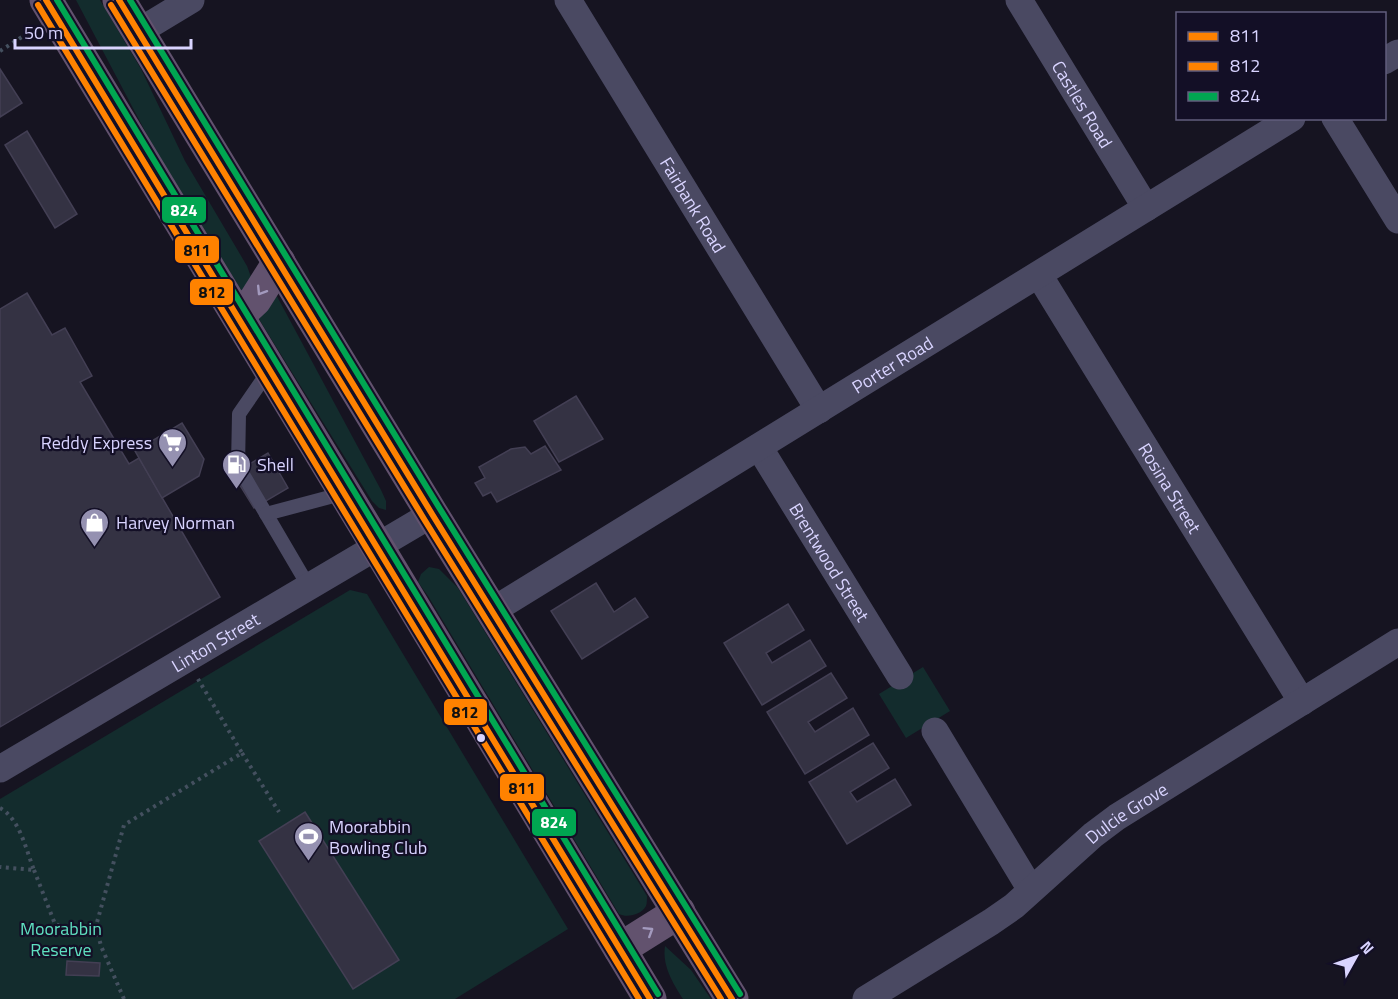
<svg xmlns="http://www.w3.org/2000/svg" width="1398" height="999" font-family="'Titillium Web',sans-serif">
  <rect width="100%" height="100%" fill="#161421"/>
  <g fill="#132c2d">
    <path d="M76,0H100L141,69L185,161L247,266L251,277L246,298L154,148Z"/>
    <path d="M272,287L381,490L386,501V510L379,508L372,501L257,316Z"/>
    <path d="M429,567L439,569L458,588L647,896C647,898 647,904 646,906C641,915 627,918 619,914L428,596L418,582L421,574Z"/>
    <path d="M350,590L367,594L568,929L455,999H0V799Z"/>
    <path d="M923,667L950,711L906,738L879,694Z"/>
    <path d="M665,946L691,970L711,999H683C673,983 662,966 665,946Z"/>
  </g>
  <g fill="#343243" stroke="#433f54" stroke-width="1.5">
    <path d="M0,69L22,103L0,117Z"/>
    <path d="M27,131L77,214L55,228L5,145Z"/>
    <path d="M27,293L52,335L65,328L92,376L80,382L129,464L139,458L220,597L0,727V309Z"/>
    <path d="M576,396L603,439L559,462L534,421Z"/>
    <path d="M182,423L204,459L199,476L162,498L135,451Z"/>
    <path d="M545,446L561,470L497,502L491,492L483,496L475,483L485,478L479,467L511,449L525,447L531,454Z"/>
    <path d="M268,453L288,488L254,508L233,474Z"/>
    <path d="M596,583L614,612L635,598L648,617L582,659L551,611Z"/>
    <path d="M788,604L804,630L766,653L772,663L810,640L826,666L762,705L724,643Z"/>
    <path d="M831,673L847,698L808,722L815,732L853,708L869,735L805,774L767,712Z"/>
    <path d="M873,743L889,768L850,792L857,802L895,779L911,805L847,844L809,782Z"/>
    <path d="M305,812L399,960L353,989L259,841Z"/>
    <path d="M67,961L100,963L99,976L66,975Z"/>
  </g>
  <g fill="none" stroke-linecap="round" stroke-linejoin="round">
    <g stroke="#44505f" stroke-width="4" stroke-dasharray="3 4.5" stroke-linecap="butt">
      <path d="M0,51L28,33"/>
      <path d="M242,753L279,812"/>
      <path d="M0,808C20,819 26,850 34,870L0,867"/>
      <path d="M34,870L55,924L71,929L97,930"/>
      <path d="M124,999L101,946L96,926L124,825L242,753L198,679"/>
    </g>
    <g stroke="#4a4962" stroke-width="14">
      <path d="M270,369L239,414L238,466L309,587"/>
      <path d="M266,514L345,493"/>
    </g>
    <g stroke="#4a4962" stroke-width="27">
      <path id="s1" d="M568,0L819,410"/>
      <path id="s2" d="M1019,0L1146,208"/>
      <path d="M138,32L191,0"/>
      <path d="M1384,61L1398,53"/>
      <path d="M1335,118L1398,220"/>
      <path id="s3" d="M1039,275L1302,702"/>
      <path id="s4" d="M759,447L900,676"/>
      <path id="s5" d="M492,611L1292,118"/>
      <path d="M935,731L1031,890"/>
      <path id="s6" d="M0,769L432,514"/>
      <path id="s7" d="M866,999L991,922L1014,906L1093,835L1117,817L1398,642"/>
    </g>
    <g stroke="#62526e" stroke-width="33">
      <path d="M46,0L377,546L650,999"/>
      <path d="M119,0L432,514L732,999"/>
      <path d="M238,316L255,300L279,262"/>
      <path d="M620,949L679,912"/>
    </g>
    <defs>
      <g id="bus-1">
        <path d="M46,0L650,999"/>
        <path d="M119,0L432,514L732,999"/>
      </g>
      <g id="bus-2">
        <path d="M38,5L639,999"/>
        <path d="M111,5L424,519L721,999"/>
      </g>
      <g id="bus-3">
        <path d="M57,0L658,994"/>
        <path d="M130,0L440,509L740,994"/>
      </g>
    </defs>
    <use href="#bus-1" stroke="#130f26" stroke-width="10"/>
    <use href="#bus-2" stroke="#130f26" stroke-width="10"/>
    <use href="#bus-3" stroke="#130f26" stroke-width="10"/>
    <use href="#bus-1" stroke="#ff8200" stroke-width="6"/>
    <use href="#bus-2" stroke="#ff8200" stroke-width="6"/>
    <use href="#bus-3" stroke="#00a651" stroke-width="6"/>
  </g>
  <defs><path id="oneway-chevron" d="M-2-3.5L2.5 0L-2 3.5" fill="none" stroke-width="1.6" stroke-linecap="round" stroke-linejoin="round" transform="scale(1.5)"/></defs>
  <g stroke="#a39abe">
    <use href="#oneway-chevron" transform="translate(261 291) rotate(122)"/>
    <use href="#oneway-chevron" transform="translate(649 931) rotate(-32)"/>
  </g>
  <defs>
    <symbol id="supermarket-pin" viewBox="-11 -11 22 30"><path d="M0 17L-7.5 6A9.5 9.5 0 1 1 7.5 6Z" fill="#9591b1" stroke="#130f26"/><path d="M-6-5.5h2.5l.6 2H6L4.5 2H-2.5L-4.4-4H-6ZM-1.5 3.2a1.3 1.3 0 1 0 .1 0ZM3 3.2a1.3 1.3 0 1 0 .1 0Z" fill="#fff"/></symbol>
    <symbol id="fuel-pin" viewBox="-11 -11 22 30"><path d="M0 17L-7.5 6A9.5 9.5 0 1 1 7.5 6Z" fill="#9591b1" stroke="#130f26"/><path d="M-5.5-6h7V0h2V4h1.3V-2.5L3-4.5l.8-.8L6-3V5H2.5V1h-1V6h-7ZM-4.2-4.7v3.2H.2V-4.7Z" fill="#fff"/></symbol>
    <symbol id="shop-pin" viewBox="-11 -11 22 30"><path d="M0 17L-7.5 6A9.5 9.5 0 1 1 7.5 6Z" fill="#9591b1" stroke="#130f26"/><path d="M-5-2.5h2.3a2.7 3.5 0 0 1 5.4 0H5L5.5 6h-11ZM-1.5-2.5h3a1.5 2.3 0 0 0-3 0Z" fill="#fff"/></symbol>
    <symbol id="stadium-pin" viewBox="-11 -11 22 30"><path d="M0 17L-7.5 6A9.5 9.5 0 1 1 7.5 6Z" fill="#9591b1" stroke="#130f26"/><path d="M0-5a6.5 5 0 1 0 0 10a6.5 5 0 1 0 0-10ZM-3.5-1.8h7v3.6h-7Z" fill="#fff"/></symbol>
  </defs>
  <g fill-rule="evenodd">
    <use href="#supermarket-pin" x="156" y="426" width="33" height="45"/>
    <use href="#fuel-pin" x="220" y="448" width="33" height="45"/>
    <use href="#shop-pin" x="78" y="506" width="33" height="45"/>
    <use href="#stadium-pin" x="292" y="820" width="33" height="45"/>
  </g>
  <circle fill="#d9d4ff" stroke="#130f26" stroke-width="2" cx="481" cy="738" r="5"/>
  <g text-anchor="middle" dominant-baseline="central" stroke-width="4.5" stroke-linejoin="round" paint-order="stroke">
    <g font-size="18" fill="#d9d4ff" stroke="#130f26">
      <text stroke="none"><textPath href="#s2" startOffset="122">Castles Road</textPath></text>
      <text stroke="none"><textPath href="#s1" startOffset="240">Fairbank Road</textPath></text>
      <text stroke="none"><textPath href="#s5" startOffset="470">Porter Road</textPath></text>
      <text stroke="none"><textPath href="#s3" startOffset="250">Rosina Street</textPath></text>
      <text stroke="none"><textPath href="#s4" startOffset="135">Brentwood Street</textPath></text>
      <text stroke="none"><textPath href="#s6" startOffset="250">Linton Street</textPath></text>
      <text stroke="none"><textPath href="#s7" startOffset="321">Dulcie Grove</textPath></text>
    </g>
    <g font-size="18" fill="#d9d4ff" stroke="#130f26" text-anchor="start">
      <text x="152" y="442" text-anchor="end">Reddy Express</text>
      <text x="257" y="464">Shell</text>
      <text x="116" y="522">Harvey Norman</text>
      <text x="329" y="826">Moorabbin<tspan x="329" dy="21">Bowling Club</tspan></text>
    </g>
    <g font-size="18" fill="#5fe0c0" stroke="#130f26">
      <text x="61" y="928">Moorabbin<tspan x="61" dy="21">Reserve</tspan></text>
    </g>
  </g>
  <g stroke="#130f26" stroke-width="2">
    <rect x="161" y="196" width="46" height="28" rx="6" fill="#00a651"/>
    <rect x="174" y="235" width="46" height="29" rx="6" fill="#ff8200"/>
    <rect x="189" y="278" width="45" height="28" rx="6" fill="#ff8200"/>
    <rect x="443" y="698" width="45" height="28" rx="6" fill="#ff8200"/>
    <rect x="499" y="773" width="46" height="29" rx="6" fill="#ff8200"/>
    <rect x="531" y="808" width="46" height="29" rx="6" fill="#00a651"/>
  </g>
  <g font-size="16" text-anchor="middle" font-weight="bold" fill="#fff">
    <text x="184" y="216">824</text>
    <text x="554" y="828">824</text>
  </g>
  <g font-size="16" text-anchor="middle" font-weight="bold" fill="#111">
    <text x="197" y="256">811</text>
    <text x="212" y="298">812</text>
    <text x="465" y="718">812</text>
    <text x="522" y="794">811</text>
  </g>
  <rect x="1176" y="12" width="210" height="108" fill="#130f26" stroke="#625e7d" stroke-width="1.5"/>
  <rect x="1188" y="32" width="30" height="9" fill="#ff8200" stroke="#625e7d" stroke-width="1.5"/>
  <text x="1230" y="42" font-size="18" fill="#d9d4ff">811</text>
  <rect x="1188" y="62" width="30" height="9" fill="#ff8200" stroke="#625e7d" stroke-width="1.5"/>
  <text x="1230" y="72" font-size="18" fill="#d9d4ff">812</text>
  <rect x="1188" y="92" width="30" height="9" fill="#00a651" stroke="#625e7d" stroke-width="1.5"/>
  <text x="1230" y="102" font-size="18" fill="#d9d4ff">824</text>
  <g transform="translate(1356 957) rotate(50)" stroke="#130f26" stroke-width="4.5" paint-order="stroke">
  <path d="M0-4.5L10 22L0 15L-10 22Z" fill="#d9d4ff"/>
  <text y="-9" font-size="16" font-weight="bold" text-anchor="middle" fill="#d9d4ff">N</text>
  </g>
  <path d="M15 39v9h176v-9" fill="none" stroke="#d9d4ff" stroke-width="3"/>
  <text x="24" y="39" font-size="18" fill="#d9d4ff" stroke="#130f26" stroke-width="4.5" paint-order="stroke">50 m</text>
</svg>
